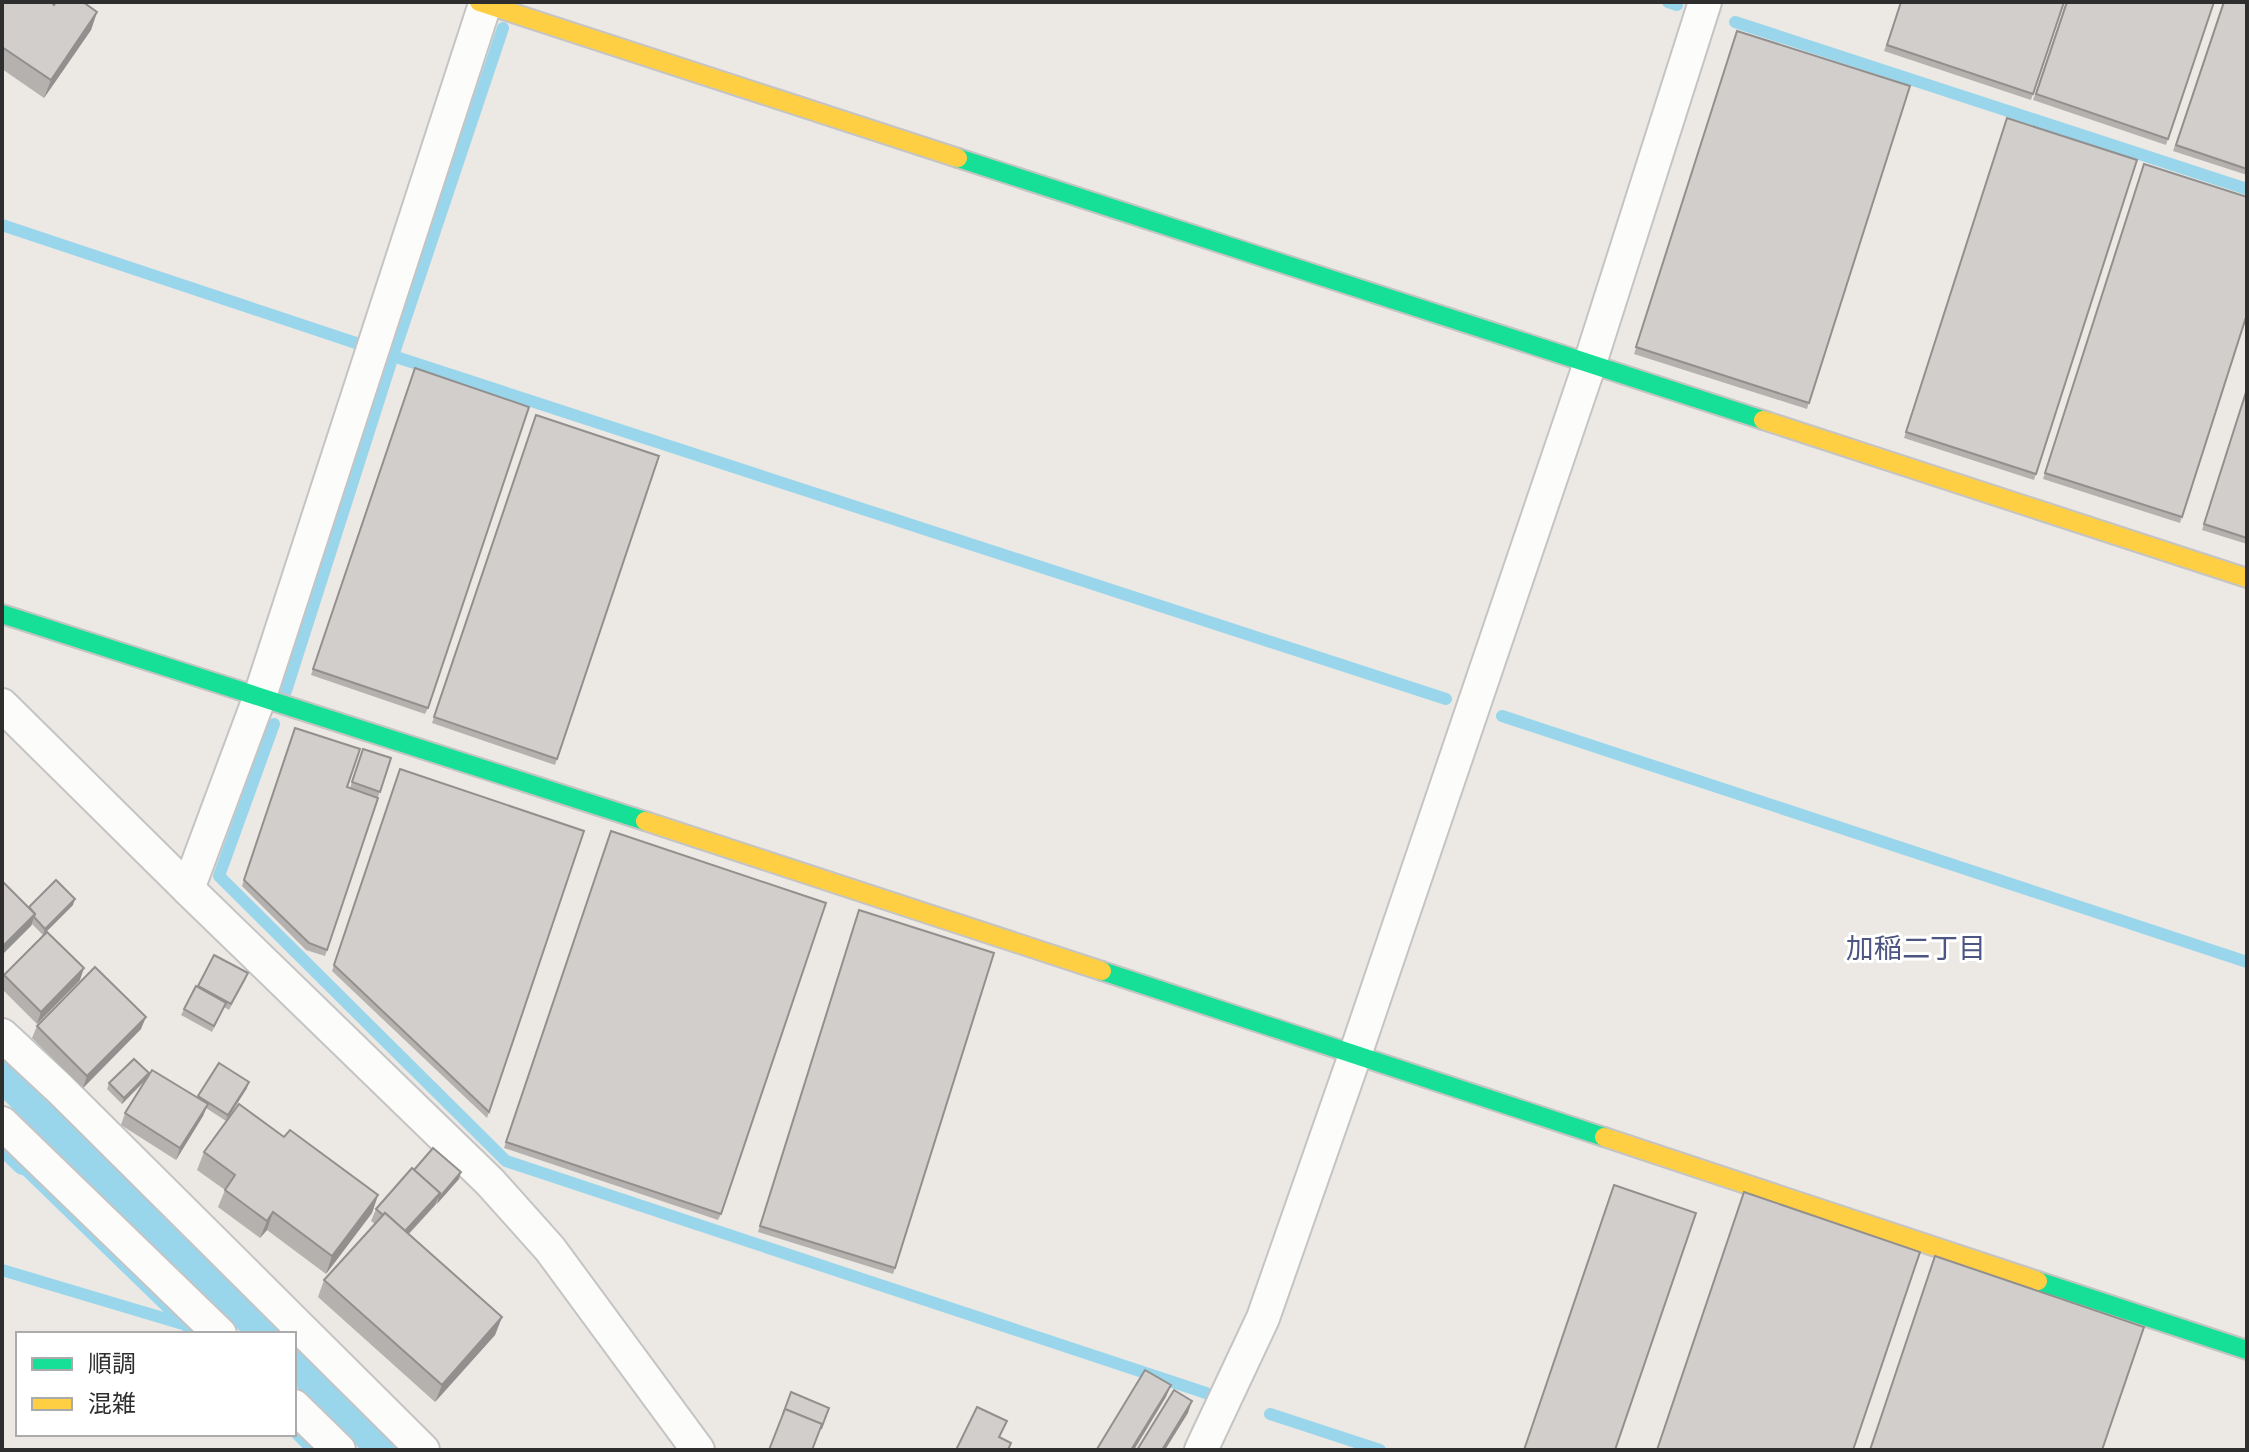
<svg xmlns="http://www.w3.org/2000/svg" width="2249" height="1452" font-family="Roboto,'Noto Sans JP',sans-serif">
  <rect width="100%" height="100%" fill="#ece8e4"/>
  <g fill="#99d6ec">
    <path d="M2,1055L62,1111L286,1334H243L2,1098Z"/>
    <path d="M294,1342L402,1450H361L294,1384Z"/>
  </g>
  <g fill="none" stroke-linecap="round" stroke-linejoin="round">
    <g stroke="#99d6ec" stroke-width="12">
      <path d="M1668,2L1677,5"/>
      <path d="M1735,22L2247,189"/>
      <path d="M2,225L359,344"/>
      <path d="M393,356L1446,699"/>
      <path d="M286,691L393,356L503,28"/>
      <path d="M1502,716L2247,962"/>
      <path d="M274,724L219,876L506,1161L1206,1393"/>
      <path d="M2,1151L20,1168L26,1170L195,1334"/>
      <path d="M2,1270L183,1324"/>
      <path d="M1270,1414L1380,1450"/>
      <path d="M294,1431L313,1450"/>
    </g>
    <defs>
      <g id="street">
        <path d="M485,4L260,696L188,889L490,1182L550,1249L698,1450"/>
        <path d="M2,705L188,889"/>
        <path d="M2,1035L60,1089L423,1450"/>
        <path d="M2,1123L220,1334"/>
        <path d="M294,1406L339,1450"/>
        <path d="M1201,1450L1263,1318L1355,1055L1590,363L1705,2"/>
      </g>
      <g id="fast">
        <path d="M958,158L1763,420"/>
        <path d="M2,614L645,821"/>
        <path d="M1102,971L1604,1137"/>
        <path d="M2038,1281L2247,1350"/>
      </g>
      <g id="slow">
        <path d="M479,2L958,158"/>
        <path d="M1763,420L2247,578"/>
        <path d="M645,821L1102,971"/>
        <path d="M1604,1137L2038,1281"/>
      </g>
    </defs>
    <use href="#street" stroke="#c5c4c5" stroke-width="36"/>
    <use href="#fast" stroke="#c5c4c5" stroke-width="22"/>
    <use href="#slow" stroke="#c5c4c5" stroke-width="22"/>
    <use href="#street" stroke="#fcfcfb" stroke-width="32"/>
    <use href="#fast" stroke="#16e098" stroke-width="18"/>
    <use href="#slow" stroke="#ffcf43" stroke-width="18"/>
  </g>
  <g fill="#b4b1af">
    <path d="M2,2L54,5L97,12L91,30L44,98L2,69Z"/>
    <path d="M1901,2H2064L2031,100L1884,51Z"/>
    <path d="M2066,2L2168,139L2166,145L2033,100Z"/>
    <path d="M2223,2H2247V175L2173,151Z"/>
    <path d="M1737,31L1910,86L1807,409L1634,354Z"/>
    <path d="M2007,118L2137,160L2034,480L1904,438Z"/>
    <path d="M2144,164L2247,314L2180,523L2043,479Z"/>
    <path d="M415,368L428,708L425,714L311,675Z"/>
    <path d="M2247,388V544L2202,530Z"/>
    <path d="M536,415L659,456L555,765L432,723Z"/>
    <path d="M295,728L347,787L350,788L363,749L391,758L325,956L306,950L242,886Z"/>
    <path d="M400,769L584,831L487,1118L332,971Z"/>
    <path d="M611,831L721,1214L718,1220L504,1148Z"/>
    <path d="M73,905L43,935L32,924L31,926L29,907Z"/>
    <path d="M859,910L895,1268L893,1274L758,1232Z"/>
    <path d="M214,955L246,979L229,1010L224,1007L212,1032L181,1015L184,1009L197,987Z"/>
    <path d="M4,975L80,980L37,1024L2,989V980Z"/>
    <path d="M37,1026L141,1029L83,1088L32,1038Z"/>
    <path d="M147,1079L197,1098L198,1096L247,1088L226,1121L206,1108L203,1116L176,1160L121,1125L125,1113L146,1080L122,1104L107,1089L109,1083Z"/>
    <path d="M284,1137L378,1195L372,1213L326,1274L267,1230L260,1238L218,1207L225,1190L197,1170L204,1152Z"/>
    <path d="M414,1170L459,1179L409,1234L502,1317L495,1335L435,1402L318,1297L324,1280L375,1224L371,1221L376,1209Z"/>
  </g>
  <g fill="#92908e">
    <path d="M97,12L91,30L44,98L51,80Z"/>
    <path d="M75,899L73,905L43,935L45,929Z"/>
    <path d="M35,914L31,926L2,955V947Z"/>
    <path d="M84,968L80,980L37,1024L41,1012Z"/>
    <path d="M146,1017L141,1029L83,1088L87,1076Z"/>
    <path d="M149,1073L146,1079L122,1104L124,1098Z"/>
    <path d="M249,1082L247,1088L226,1121L228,1115Z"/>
    <path d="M208,1104L203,1116L176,1160L180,1148Z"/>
    <path d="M461,1172L459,1179L437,1204L439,1198Z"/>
    <path d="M440,1193L435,1205L398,1245L403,1233Z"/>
    <path d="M378,1195L372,1213L326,1274L332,1256Z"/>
    <path d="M273,1212L267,1230L260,1238L267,1221Z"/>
    <path d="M502,1317L495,1335L435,1402L442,1385Z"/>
    <path d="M1171,1385L1166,1397L1134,1450H1131Z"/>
    <path d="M1192,1401L1188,1413L1165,1450H1162Z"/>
  </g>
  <g fill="#d1cecb" stroke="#92908e" stroke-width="2">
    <path d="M2,2H51L54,5L56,2H83L97,12L51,80L2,47Z"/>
    <path d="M1901,2H2064L2033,94L1887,45Z"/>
    <path d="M2067,2H2214L2168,139L2036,94Z"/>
    <path d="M2224,2H2247V169L2176,145Z"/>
    <path d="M1737,31L1910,86L1809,403L1636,347Z"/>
    <path d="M2007,118L2137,160L2036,474L1906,432Z"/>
    <path d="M2144,164L2247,197V314L2182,517L2045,473Z"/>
    <path d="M415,368L529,407L428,708L313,669Z"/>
    <path d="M2247,389V538L2204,524Z"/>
    <path d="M536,415L659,456L557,759L434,717Z"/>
    <path d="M295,728L360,749L347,787L378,798L327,950L309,943L244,880Z"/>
    <path d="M363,749L391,758L380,792L352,782Z"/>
    <path d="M400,769L584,831L489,1112L334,965Z"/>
    <path d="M611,831L826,903L721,1214L506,1142Z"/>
    <path d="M56,880L75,899L45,929L34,917L35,914L29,907Z"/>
    <path d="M2,881L35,914L2,947Z"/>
    <path d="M859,910L994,953L895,1268L760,1226Z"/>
    <path d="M47,932L84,968L41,1012L4,975Z"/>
    <path d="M214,955L248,973L231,1004L198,986Z"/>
    <path d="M95,967L146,1017L87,1076L37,1026Z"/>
    <path d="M196,986L226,1003L214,1026L184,1009Z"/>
    <path d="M134,1059L149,1073L124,1098L109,1083Z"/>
    <path d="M219,1063L249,1082L228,1115L198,1096Z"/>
    <path d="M152,1070L208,1104L180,1148L125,1113Z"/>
    <path d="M239,1104L284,1137L290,1130L378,1195L332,1256L273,1212L267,1221L225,1190L235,1175L204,1152Z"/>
    <path d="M433,1148L461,1172L439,1198L438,1197L440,1193L414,1170Z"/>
    <path d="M412,1168L440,1193L405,1231L385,1213L383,1215L376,1209Z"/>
    <path d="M1614,1185L1696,1213L1615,1450H1524Z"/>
    <path d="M1744,1192L1920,1252L1853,1450H1657Z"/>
    <path d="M385,1213L502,1317L442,1385L324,1280Z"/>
    <path d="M1935,1256L2144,1327L2102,1450H1870Z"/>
    <path d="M1145,1370L1171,1385L1131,1450L1097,1449Z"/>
    <path d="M1174,1390L1192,1401L1162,1450H1137Z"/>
    <path d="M791,1392L829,1408L821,1429L822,1424L785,1409L783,1414Z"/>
    <path d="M977,1407L1007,1421L999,1437L1011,1443L1008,1450H956Z"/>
    <path d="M785,1409L822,1424L812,1450H769Z"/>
  </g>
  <g text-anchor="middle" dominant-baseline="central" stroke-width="6" stroke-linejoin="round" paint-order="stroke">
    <g font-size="28" fill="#4d5680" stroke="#fff">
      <text x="1916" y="948">加稲二丁目</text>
    </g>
  </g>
  <rect width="2249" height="1452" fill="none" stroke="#2e2e2e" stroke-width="8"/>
  <rect x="16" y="1332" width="280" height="104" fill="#ffffff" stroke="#ababab" stroke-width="2"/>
  <rect x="32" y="1358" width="40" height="12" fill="#16e098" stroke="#ababab" stroke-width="2"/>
  <text x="88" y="1372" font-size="24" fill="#2e2e2e">順調</text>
  <rect x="32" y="1398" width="40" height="12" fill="#ffcf43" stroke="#ababab" stroke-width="2"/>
  <text x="88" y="1412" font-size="24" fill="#2e2e2e">混雑</text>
</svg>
